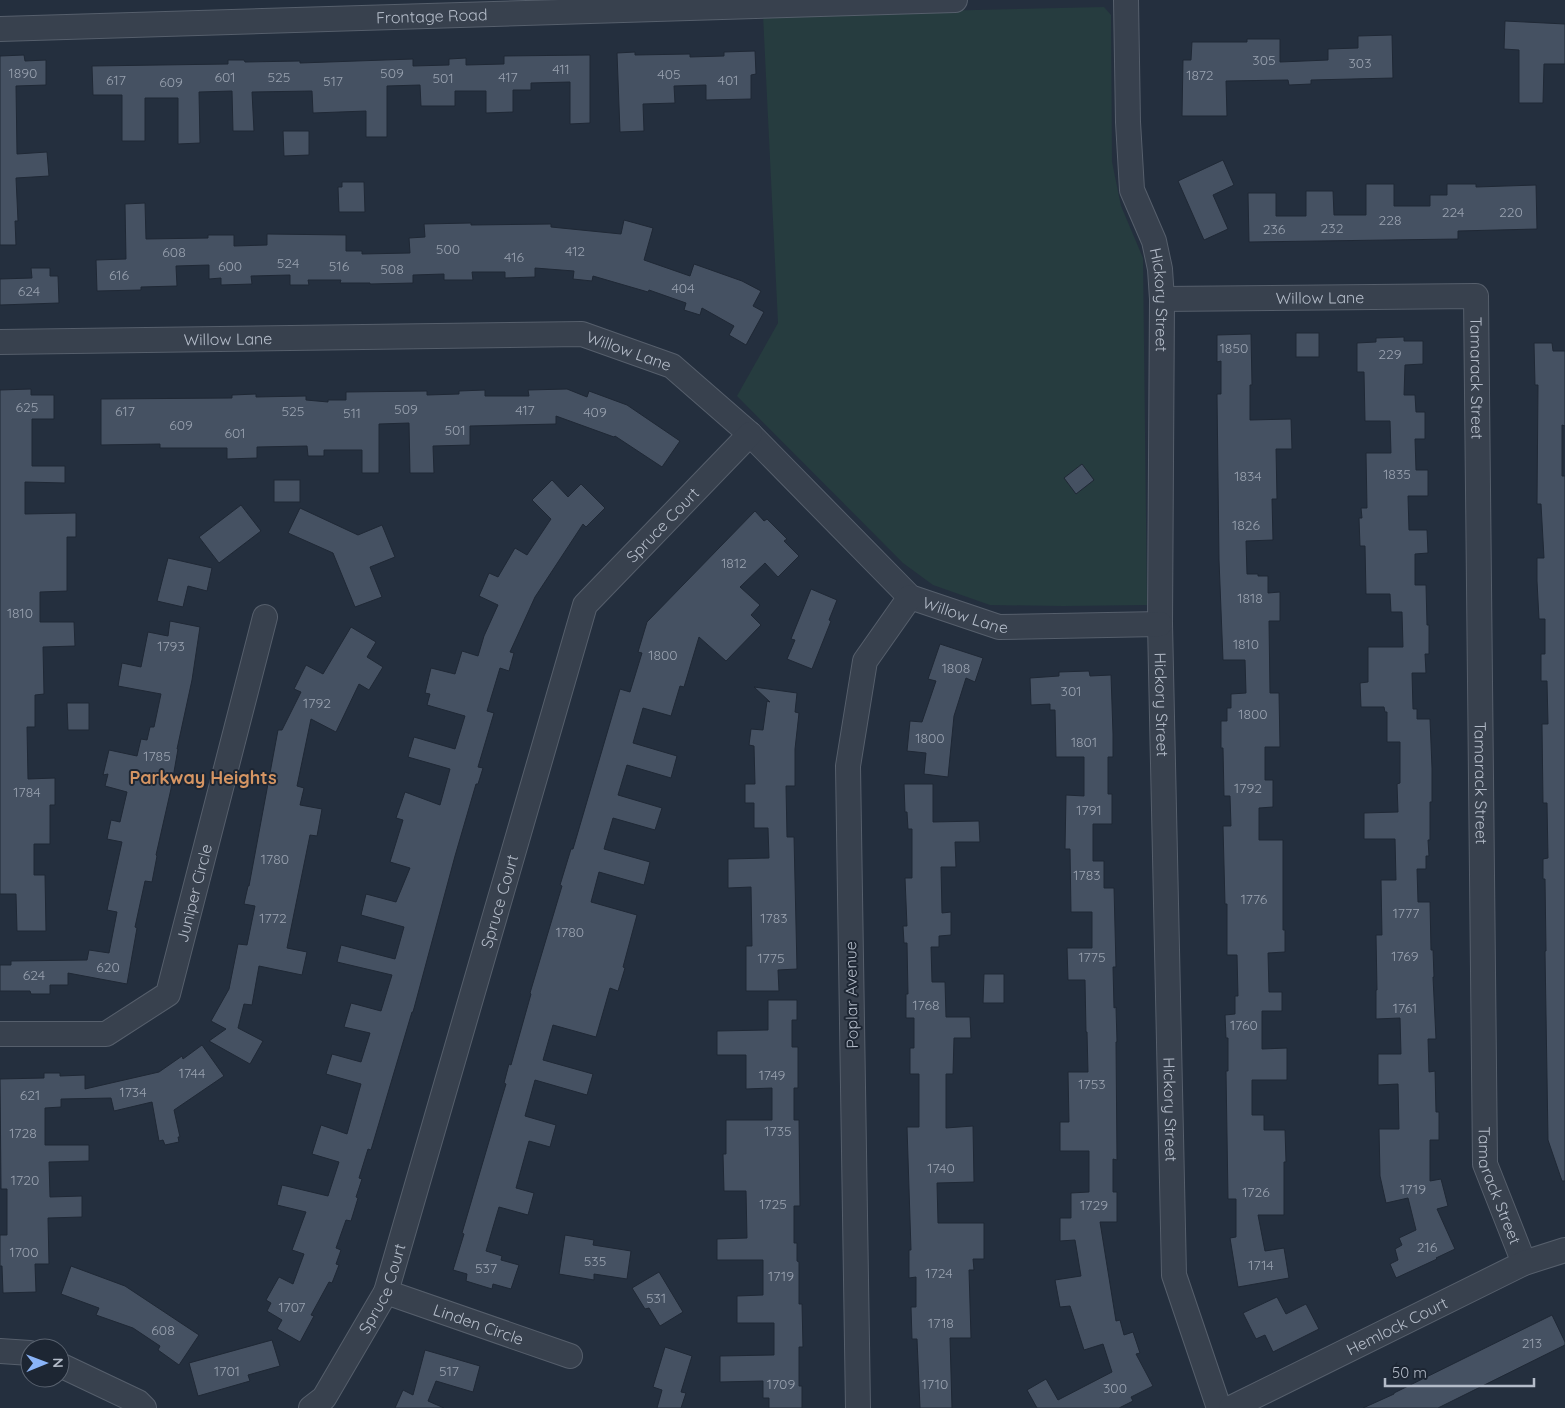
<svg xmlns="http://www.w3.org/2000/svg" width="1565" height="1408" font-family="Quicksand,sans-serif">
  <rect width="100%" height="100%" fill="#242f3e"/>
  <path fill="#263c3f" d="M1104,7L1111,15L1112,162L1121,206L1143,258L1147,605L1063,606L990,605L933,585L903,563L737,396L778,323L763,15Z"/>
  <g fill="#455162" stroke="#1f2835">
    <path d="M1505,21L1565,24V64H1544L1543,103H1519V50L1504,49Z"/>
    <path d="M1392,35L1393,78L1311,80V84L1289,85L1288,80L1226,81L1227,116H1182L1183,60H1191L1192,42H1247V39H1280V62L1328,60V49L1358,48V36Z"/>
    <path d="M755,51L756,74L751,75V99L706,100V85L674,86L675,103L643,104L644,131L620,132L617,53L635,52V55L690,54V57L724,56V52Z"/>
    <path d="M24,55L25,61L46,60V85L16,86L17,154L47,152L49,176L16,178L18,221H15L16,245H0V56Z"/>
    <path d="M590,55V123L570,124V82L531,83V90H513V112L486,113V91H455V106H421L420,85L387,86V137H366V111L313,113L312,91L252,92L254,131H233L232,91L199,92L200,143L178,144V98H145V141H122V95H93L92,66L228,64V60H244L245,62L300,61V63L413,59V66L449,65V59L466,58V65L504,64V56Z"/>
    <path d="M283,131H309V155L284,156Z"/>
    <path d="M1223,160L1234,185L1213,195L1228,229L1204,240L1178,181Z"/>
    <path d="M342,182H364L365,212H339L338,187H342Z"/>
    <path d="M1366,184H1394V206H1430V195H1447V184H1476V187L1536,185L1537,229L1458,231V239L1249,242L1248,193H1276V216H1306V191H1333L1334,215H1366Z"/>
    <path d="M145,203L146,239L208,238V235H234V246L267,245V234L346,235V251H362V254L410,253L409,238L425,237L424,224L471,223V225L551,224V227L621,234L624,220L653,228L644,260L690,276L694,264L742,281L761,291L753,306L764,312L746,345L729,335L734,326L702,308L700,315L684,310L686,303L649,290L648,292L593,276L592,281L573,279L574,271L535,268V277L505,278V272H472L473,280H444V274L413,275V283L370,284V283H340L341,280H308L309,285H290V275L251,276L252,284L221,285V278L209,279V265L176,266L177,286L141,287V290L97,291L96,260L126,259L125,204Z"/>
    <path d="M31,268H50V276H58L59,303L0,305V279L32,278Z"/>
    <rect x="1296" y="333" width="23" height="24"/>
    <path d="M1251,334L1252,385H1250V420L1291,419L1292,449H1276L1277,499H1272L1273,540L1246,541L1247,574H1258V576H1268V593L1280,592V621H1269L1270,693H1279L1280,747H1265V780H1273V807L1259,808V840H1283V930H1285V952L1268,953L1269,992H1282V1011H1262V1049L1287,1048V1080H1252V1115H1264V1130H1285L1286,1162H1284V1215H1258L1265,1251L1284,1248L1289,1278L1238,1287L1230,1238L1236,1237V1199H1228L1226,1071H1228V1038H1226L1225,1015L1235,1014V996H1238L1237,955H1227V904H1225L1223,826H1231L1230,796H1224L1223,748H1221V721H1227V708H1231V694L1246,693L1245,660H1223L1219,560L1217,394H1221V361L1217,362V335Z"/>
    <path d="M1404,337V341H1423V364L1405,365L1404,395H1415L1416,412H1425V439H1415L1416,470H1428V496H1408L1409,530H1427L1428,553L1415,554V585H1426L1427,625H1429V654H1425L1426,673H1412L1413,709H1417V719H1430L1432,768V802H1430V840H1428L1429,856H1426V869H1417L1418,902H1430L1431,950H1433L1434,977H1433L1436,1039H1428L1429,1072L1435,1071L1436,1112H1439V1140H1430V1181L1441,1179L1448,1206L1437,1209L1455,1249L1436,1258L1437,1259L1396,1278L1390,1264L1398,1260L1395,1249L1402,1245L1399,1238L1416,1230L1408,1198L1386,1203L1380,1176L1379,1129H1399L1398,1084L1378,1085V1054H1401L1400,1018L1376,1019V990H1377L1376,935H1382L1381,880H1396L1395,839H1364V813L1398,812L1397,784L1400,783V742H1387V712H1385L1384,707H1361L1360,683L1368,682V647H1403L1402,612H1391L1390,594H1366L1365,546H1360L1359,518H1362L1361,508H1367L1366,453H1391L1390,421H1365L1364,372H1357V343L1376,342V338Z"/>
    <path d="M1534,343H1552L1553,351H1565V426L1562,425V476H1565V1181H1562L1548,1140L1545,951H1546L1545,879H1543V859L1548,858L1547,803H1543L1542,724H1548L1547,681H1541V654H1545V619H1539L1537,581V558H1544L1541,504H1537L1538,385H1535Z"/>
    <path d="M31,389V395H54V419H32V466H65V483L25,482V514L76,513V537H67V591L40,592V622H74L75,646L43,647L44,694L35,695V727H27L28,779L55,778V805H50V844H34V875H45L46,931H17L16,894H0V390Z"/>
    <path d="M567,389L587,397L589,391L627,405L680,441L662,467L615,436L614,437L556,416V424L470,426V445L433,446L434,473H410L409,423L379,424V473H362V450H324V456H308L307,446L257,447V458L227,459V448H160V444L101,445V399L232,398V395L256,394V397L306,396V400L328,402V400H346V392L427,391V395L459,394V391L485,390V396H529L528,390Z"/>
    <path d="M1082,464L1094,480L1076,494L1064,478Z"/>
    <rect x="274" y="480" width="26" height="22"/>
    <path d="M552,480L568,497L581,484L605,508L586,527L583,524L535,597L510,652L514,653L509,671L500,668L487,711L494,713L478,767L483,768L478,784H476L455,856L413,1012H412L371,1150L368,1149L359,1178L362,1179L356,1197L358,1198L351,1221L346,1220L336,1248L341,1250L336,1264L339,1265L332,1283L329,1282L311,1315L314,1316L300,1342L277,1329L282,1320L267,1311L271,1303L266,1300L279,1277L293,1284L304,1254L292,1250L306,1212L277,1205L282,1185L328,1196L339,1162L312,1154L321,1125L347,1134L361,1084L326,1074L332,1054L361,1062L370,1033L344,1027L351,1003L381,1011L392,975L337,962L341,945L395,959L404,927L361,915L366,894L396,902L410,868L390,862L403,820L396,818L405,792L440,805L450,769L408,757L414,737L455,749L465,716L427,705L430,694L425,693L431,668L455,674L462,651L478,656L484,636L498,605L479,596L489,573L498,577L515,548L527,555L551,519L532,500Z"/>
    <path d="M241,505L261,531L219,563L199,537Z"/>
    <path d="M300,508L358,535L382,525L395,557L370,567L382,597L355,607L333,553L288,533Z"/>
    <path d="M755,511L764,521L767,519L787,539L784,541L799,556L778,577L765,563L740,587L760,605L751,615L761,625L726,661L699,637L684,687L680,686L671,716L643,708L633,743L677,756L671,778L627,765L618,795L662,808L655,830L613,818L604,849L650,862L644,885L599,872L591,902L637,915L623,967L625,968L618,991L610,988L596,1037L553,1025L543,1060L593,1074L587,1095L535,1080L525,1116L556,1125L550,1147L529,1141L516,1188L534,1193L528,1215L499,1207L486,1251L502,1256L501,1260L519,1265L511,1289L493,1284L492,1289L466,1281L467,1274L453,1270L464,1234L462,1233L500,1104L506,1084L504,1083L509,1064L511,1065L531,994L530,993L562,886L560,885L571,849H573L620,689L630,692L642,653L638,652L647,622Z"/>
    <path d="M168,558L212,568L207,591L188,586L183,607L157,601Z"/>
    <path d="M811,589L837,600L829,620L831,621L812,669L787,659L795,640L791,639Z"/>
    <path d="M170,621L200,627L192,680L177,749H178L171,789L156,855L157,856L152,882L145,881L135,927L137,928L127,984L68,973V985H50V994H31L30,991H0V965H11V961L87,960L89,950L109,953L117,912L107,910L122,842L107,839L111,820L120,822L127,792L105,786L108,774L103,775L109,750L137,756L141,739L147,740L150,727H154L161,694L118,686L122,663L141,667L148,632L168,636Z"/>
    <path d="M351,627L376,642L367,657L383,667L369,690L359,684L336,732L311,719L297,786L304,788L300,805L322,809L317,836L310,835L287,948L307,952L302,975L259,966L252,1005L244,1004L238,1028L263,1041L250,1064L209,1041L226,1029L211,1021L229,989L238,944L247,945L255,906L244,904L248,886H249L278,730H282L301,692L294,689L306,665L323,674Z"/>
    <path d="M940,644L983,658L975,682L966,678L954,716L948,777L924,774L926,753L907,751L910,721L922,722L936,681L928,679Z"/>
    <path d="M1089,671L1090,676L1111,675L1113,734V757H1108V794H1112V824H1093V861H1104V888H1114L1116,967H1113L1114,1008L1116,1007L1117,1042H1116L1117,1160L1113,1159V1192H1117V1222H1100L1116,1321L1120,1320L1124,1335L1133,1332L1140,1353L1136,1354L1153,1386L1131,1397L1133,1401L1119,1408H1037L1027,1390L1046,1379L1058,1400L1112,1372L1103,1344L1084,1350L1070,1306L1060,1307L1055,1280L1081,1276L1075,1240L1060,1241V1218H1071V1193L1089,1192V1151H1060V1122H1069L1068,1072H1088L1087,1032H1086L1085,980H1068L1067,948H1092V912H1071L1070,849H1065L1066,795L1084,796V757H1056L1055,710H1050V704L1031,705L1030,678L1059,676V672Z"/>
    <path d="M754,687L797,693L795,712L799,713L795,749V786H786L787,837H794L797,969L778,970L779,991H746V946H752L751,887L728,888V859L769,858L768,828H754V803H745V784H755L754,746L749,745L751,729L763,730L767,701L770,702Z"/>
    <path d="M67,703H89V730H68Z"/>
    <path d="M904,784H933V822L979,821L980,842H955L956,867H941L942,913L951,912V935L939,936V947H931L932,982H945L946,1017H970L971,1038H954L953,1074H946V1128L973,1126L974,1182L937,1183L938,1223H984V1259H973L974,1270H969L971,1338H950L952,1408H920L917,1339H912L911,1307H916V1277L909,1278V1250H911L907,1127H919V1074H910V1048H914V1018H906V994H908L907,943H904L903,926H907L905,878H912V829H908L907,812H905Z"/>
    <path d="M984,974H1004V1003H983Z"/>
    <path d="M768,1000H797V1020H792V1047H798V1088H794V1120H799L800,1206H794V1243H797V1261L799,1262V1304H802L803,1347H799V1386H802V1408H769V1398H763V1381L720,1382V1356L774,1355V1323H737V1296L763,1295V1260H717V1239L747,1238L746,1191H724L723,1154H726V1120H772V1088L746,1089V1055H717V1031L768,1030Z"/>
    <path d="M202,1045L224,1076L174,1110L180,1137H178L179,1142L165,1145L163,1140L159,1141L152,1102L114,1111L111,1098L61,1099V1107L45,1108V1145H89V1161L49,1162L50,1197L82,1196V1217L48,1218L49,1264H35L36,1292L3,1293L2,1266H0V1235H7V1189H1L0,1079L44,1078V1073H60V1076L85,1075V1089L159,1072L182,1056L183,1059Z"/>
    <path d="M565,1235L594,1240L593,1245L631,1251L627,1279L594,1274V1280L559,1274Z"/>
    <path d="M71,1266L125,1286L199,1335L179,1365L158,1350L160,1346L133,1328L96,1315L99,1308L61,1294Z"/>
    <path d="M659,1272L683,1312L660,1326L649,1308L645,1309L632,1288Z"/>
    <path d="M1277,1297L1286,1314L1306,1304L1319,1329L1273,1352L1265,1335L1256,1339L1243,1313Z"/>
    <path d="M1552,1315L1565,1342V1345L1438,1408H1363L1394,1394V1393Z"/>
    <path d="M272,1340L280,1366L248,1375L250,1381L198,1396L189,1363Z"/>
    <path d="M665,1347L692,1356L681,1392L686,1393L681,1408H657L662,1390L653,1387Z"/>
    <path d="M425,1350L480,1366L473,1392L436,1381L428,1401L444,1408H395L403,1390L413,1395Z"/>
  </g>
  <g fill="none" stroke-linecap="round" stroke-linejoin="round">
    <defs>
      <g id="minor">
        <path id="s1" d="M1126,0L1128,122L1132,190L1154,241L1160,269L1162,299L1160,624L1174,1275L1219,1408"/>
        <path id="s2" d="M0,29L955,0"/>
        <path id="s3" d="M1162,299L1476,296L1485,1164L1524,1263"/>
        <path id="s4" d="M0,342L582,334L672,366L750,434L910,597L999,627L1160,624"/>
        <path id="s5" d="M0,1034H106L168,994L265,617"/>
        <path id="s6" d="M386,1292L570,1356"/>
        <path d="M0,1351L30,1353"/>
        <path d="M60,1365L138,1402L144,1408"/>
        <path id="s7" d="M311,1408L324,1398L386,1292L585,605L750,434"/>
        <path d="M858,1408L848,766L865,661L910,597"/>
        <path id="s8" d="M1231,1408L1524,1263L1565,1250"/>
      </g>
    </defs>
    <use href="#minor" stroke="#565f6c" stroke-width="26"/>
    <use href="#minor" stroke="#38414e" stroke-width="24"/>
  </g>
  <g text-anchor="middle" dominant-baseline="central" stroke-width="4" stroke-linejoin="round" paint-order="stroke">
    <g font-size="14" fill="#98a1af">
      <text x="1264" y="60">305</text>
      <text x="1360" y="63">303</text>
      <text x="561" y="69">411</text>
      <text x="23" y="73">1890</text>
      <text x="392" y="73">509</text>
      <text x="669" y="74">405</text>
      <text x="1200" y="75">1872</text>
      <text x="225" y="77">601</text>
      <text x="279" y="77">525</text>
      <text x="508" y="77">417</text>
      <text x="443" y="78">501</text>
      <text x="116" y="80">617</text>
      <text x="728" y="80">401</text>
      <text x="333" y="81">517</text>
      <text x="171" y="82">609</text>
      <text x="1453" y="212">224</text>
      <text x="1511" y="212">220</text>
      <text x="1390" y="220">228</text>
      <text x="1332" y="228">232</text>
      <text x="1274" y="229">236</text>
      <text x="448" y="249">500</text>
      <text x="575" y="251">412</text>
      <text x="174" y="252">608</text>
      <text x="514" y="257">416</text>
      <text x="288" y="263">524</text>
      <text x="230" y="266">600</text>
      <text x="339" y="266">516</text>
      <text x="392" y="269">508</text>
      <text x="119" y="275">616</text>
      <text x="683" y="288">404</text>
      <text x="29" y="291">624</text>
      <text x="1234" y="348">1850</text>
      <text x="1390" y="354">229</text>
      <text x="27" y="407">625</text>
      <text x="406" y="409">509</text>
      <text x="525" y="410">417</text>
      <text x="125" y="411">617</text>
      <text x="293" y="411">525</text>
      <text x="595" y="412">409</text>
      <text x="352" y="413">511</text>
      <text x="181" y="425">609</text>
      <text x="455" y="430">501</text>
      <text x="235" y="433">601</text>
      <text x="1397" y="474">1835</text>
      <text x="1248" y="476">1834</text>
      <text x="1246" y="525">1826</text>
      <text x="734" y="563">1812</text>
      <text x="1250" y="598">1818</text>
      <text x="20" y="613">1810</text>
      <text x="1246" y="644">1810</text>
      <text x="171" y="646">1793</text>
      <text x="663" y="655">1800</text>
      <text x="956" y="668">1808</text>
      <text x="1071" y="691">301</text>
      <text x="317" y="703">1792</text>
      <text x="1253" y="714">1800</text>
      <text x="930" y="738">1800</text>
      <text x="1084" y="742">1801</text>
      <text x="157" y="756">1785</text>
      <text x="1248" y="788">1792</text>
      <text x="27" y="792">1784</text>
      <text x="1089" y="810">1791</text>
      <text x="275" y="859">1780</text>
      <text x="1087" y="875">1783</text>
      <text x="1254" y="899">1776</text>
      <text x="1406" y="913">1777</text>
      <text x="273" y="918">1772</text>
      <text x="774" y="918">1783</text>
      <text x="570" y="932">1780</text>
      <text x="1405" y="956">1769</text>
      <text x="1092" y="957">1775</text>
      <text x="771" y="958">1775</text>
      <text x="108" y="967">620</text>
      <text x="34" y="975">624</text>
      <text x="926" y="1005">1768</text>
      <text x="1405" y="1008">1761</text>
      <text x="1244" y="1025">1760</text>
      <text x="192" y="1073">1744</text>
      <text x="772" y="1075">1749</text>
      <text x="1092" y="1084">1753</text>
      <text x="133" y="1092">1734</text>
      <text x="30" y="1095">621</text>
      <text x="778" y="1131">1735</text>
      <text x="23" y="1133">1728</text>
      <text x="941" y="1168">1740</text>
      <text x="25" y="1180">1720</text>
      <text x="1413" y="1189">1719</text>
      <text x="1256" y="1192">1726</text>
      <text x="773" y="1204">1725</text>
      <text x="1094" y="1205">1729</text>
      <text x="1427" y="1247">216</text>
      <text x="24" y="1252">1700</text>
      <text x="595" y="1261">535</text>
      <text x="1261" y="1265">1714</text>
      <text x="486" y="1268">537</text>
      <text x="939" y="1273">1724</text>
      <text x="781" y="1276">1719</text>
      <text x="656" y="1298">531</text>
      <text x="292" y="1307">1707</text>
      <text x="941" y="1323">1718</text>
      <text x="163" y="1330">608</text>
      <text x="1532" y="1343">213</text>
      <text x="227" y="1371">1701</text>
      <text x="449" y="1371">517</text>
      <text x="781" y="1384">1709</text>
      <text x="935" y="1384">1710</text>
      <text x="1115" y="1388">300</text>
    </g>
    <g font-size="16" fill="#b4bcc9" stroke="#1d2633">
      <text stroke="none"><textPath href="#s2" startOffset="432">Frontage Road</textPath></text>
      <text stroke="none"><textPath href="#s3" startOffset="158">Willow Lane</textPath></text>
      <text stroke="none"><textPath href="#s1" startOffset="305">Hickory Street</textPath></text>
      <text stroke="none"><textPath href="#s4" startOffset="228">Willow Lane</textPath></text>
      <text stroke="none"><textPath href="#s4" startOffset="632">Willow Lane</textPath></text>
      <text stroke="none"><textPath href="#s3" startOffset="396">Tamarack Street</textPath></text>
      <text stroke="none"><textPath href="#s7" startOffset="966">Spruce Court</textPath></text>
      <text stroke="none"><textPath href="#s4" startOffset="1068">Willow Lane</textPath></text>
      <text stroke="none"><textPath href="#s1" startOffset="710">Hickory Street</textPath></text>
      <text stroke="none"><textPath href="#s3" startOffset="801">Tamarack Street</textPath></text>
      <text stroke="none"><textPath href="#s5" startOffset="284">Juniper Circle</textPath></text>
      <text stroke="none"><textPath href="#s7" startOffset="546">Spruce Court</textPath></text>
      <text transform="translate(851 995) rotate(-91)">Poplar Avenue</text>
      <text stroke="none"><textPath href="#s1" startOffset="1115">Hickory Street</textPath></text>
      <text stroke="none"><textPath href="#s3" startOffset="1206">Tamarack Street</textPath></text>
      <text stroke="none"><textPath href="#s7" startOffset="141">Spruce Court</textPath></text>
      <text stroke="none"><textPath href="#s6" startOffset="98">Linden Circle</textPath></text>
      <text stroke="none"><textPath href="#s8" startOffset="185">Hemlock Court</textPath></text>
    </g>
    <g font-size="18" font-weight="bold" fill="#d59563" stroke="#1d2633">
      <text x="203" y="777">Parkway Heights</text>
    </g>
  </g>
  <g transform="translate(45 1363) rotate(89)"><circle r="24" fill="#1d2633" stroke="#59626f"/>
  <path d="M0-4L9 19L0 12L-9 19Z" fill="#8ab4f8"/>
  <text y="-8" font-size="14" font-weight="bold" text-anchor="middle" fill="#b4bcc9">N</text>
  </g>
  <path d="M1385 1378v8h149v-8" fill="none" stroke="#b4bcc9" stroke-width="2.5"/>
  <text x="1392" y="1378" font-size="15" fill="#b4bcc9" stroke="#1d2633" stroke-width="4" paint-order="stroke">50 m</text>
</svg>
